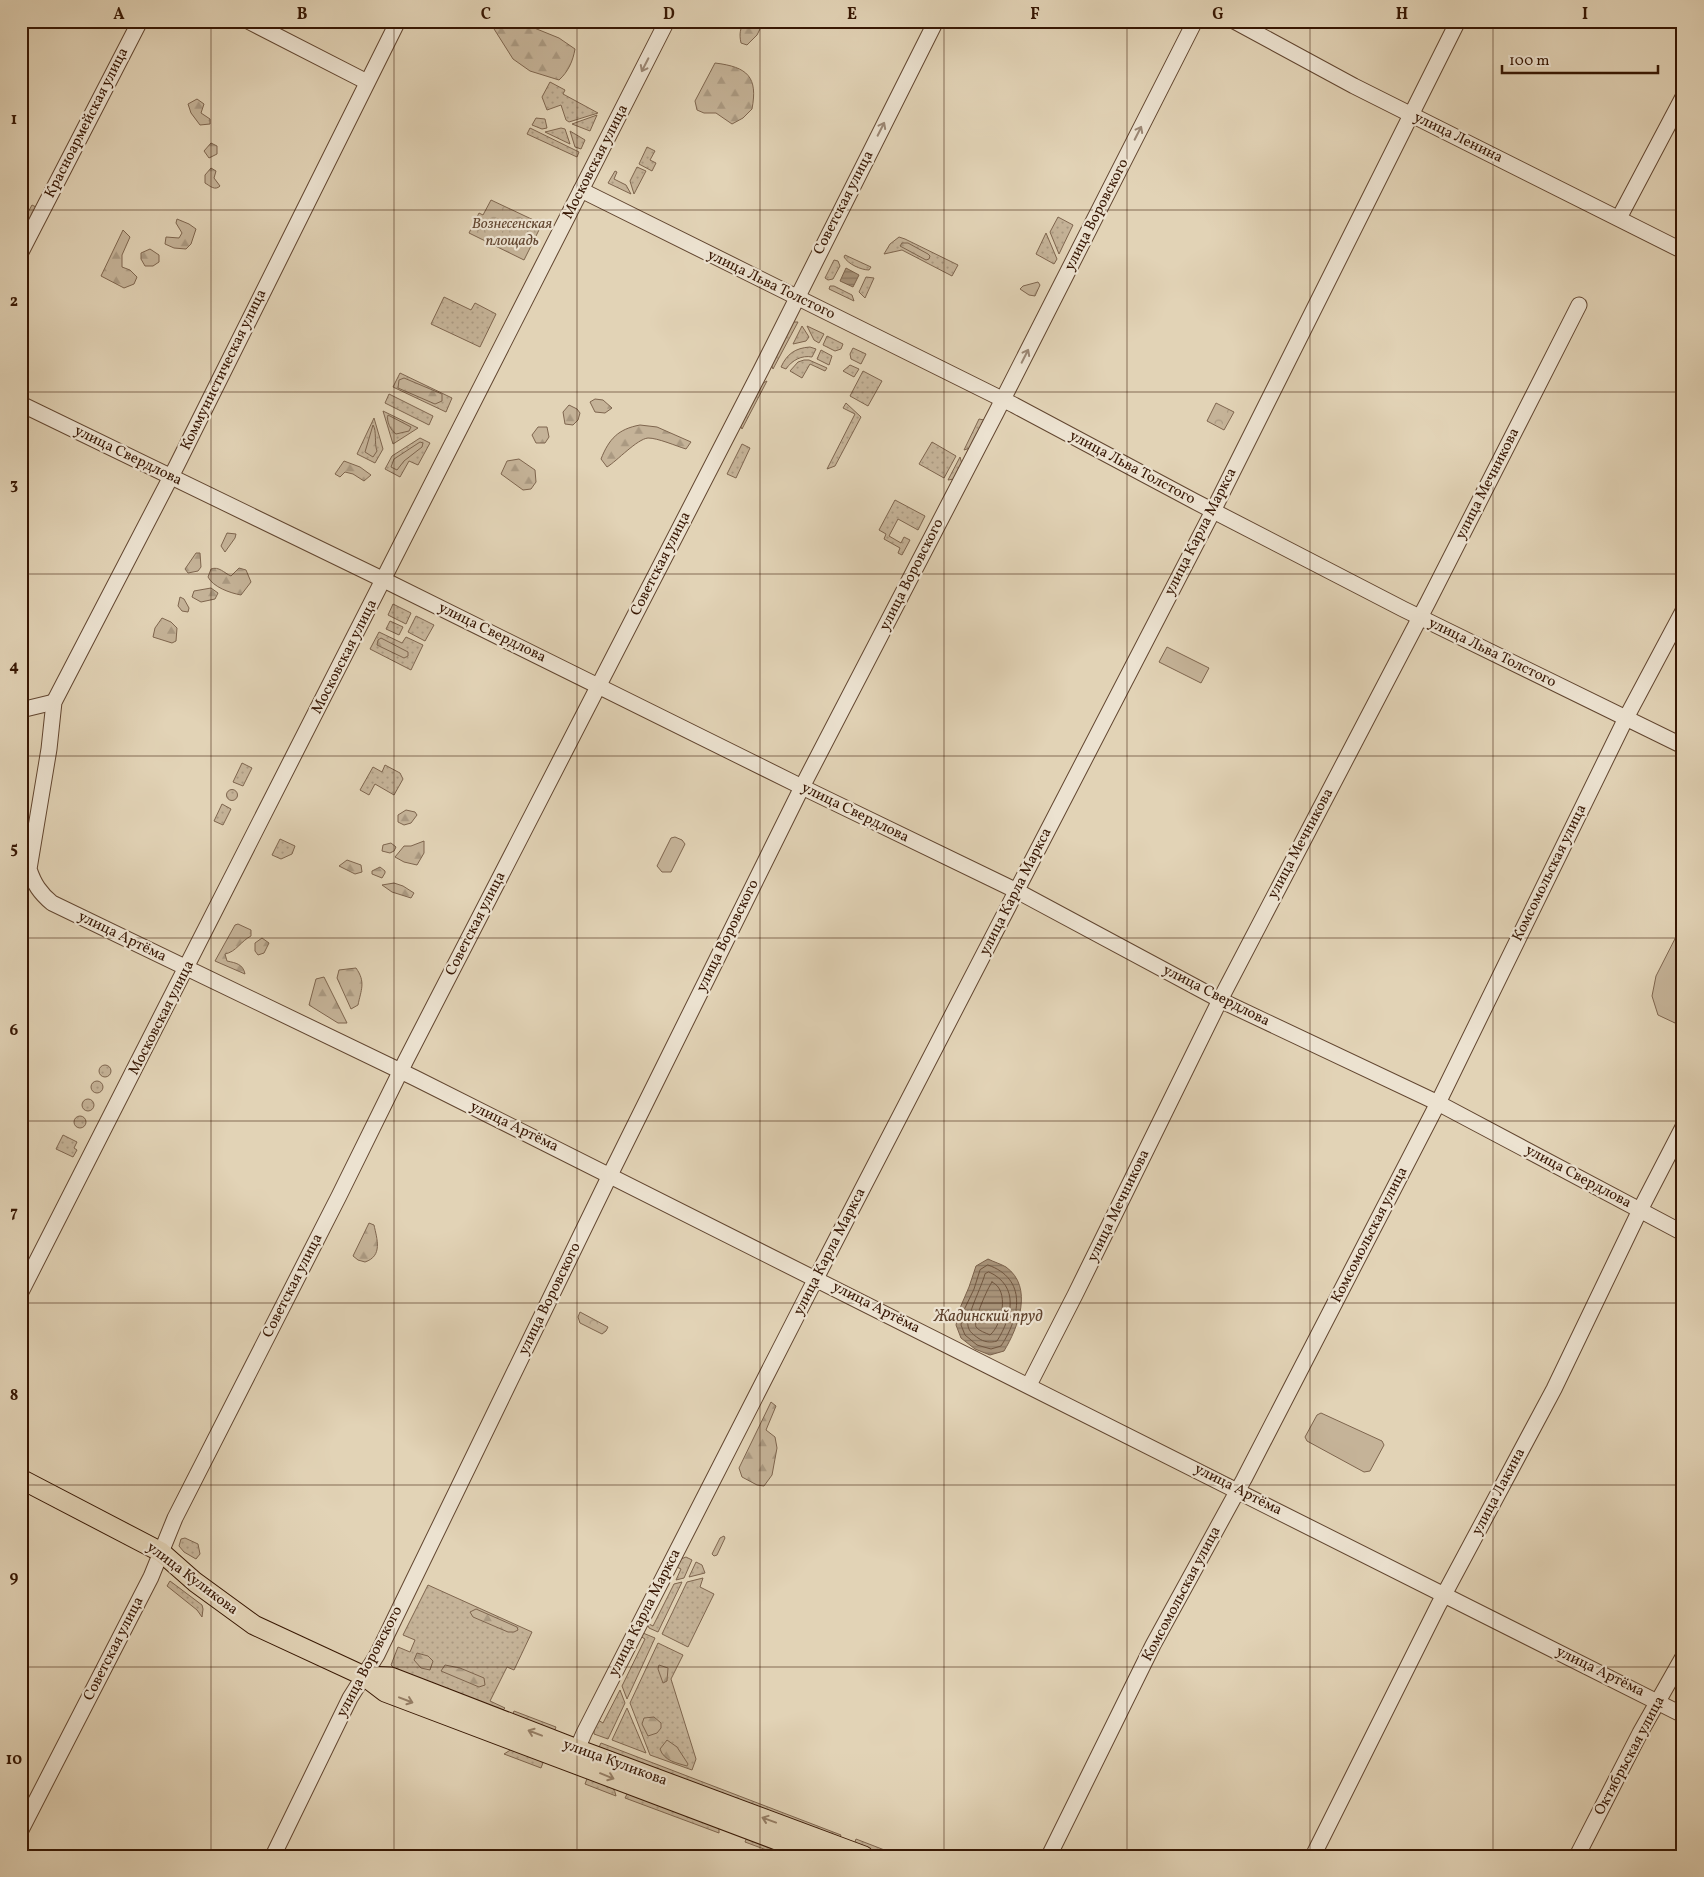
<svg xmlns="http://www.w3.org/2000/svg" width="1704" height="1877" font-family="Vollkorn,serif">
  <defs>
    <pattern id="grass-dots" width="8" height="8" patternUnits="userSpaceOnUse" patternTransform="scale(1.25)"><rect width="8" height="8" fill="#c5b398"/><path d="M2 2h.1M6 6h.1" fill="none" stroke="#aa9981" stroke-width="1.8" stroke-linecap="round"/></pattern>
    <pattern id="forest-firs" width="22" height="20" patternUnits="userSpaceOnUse" patternTransform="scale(1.25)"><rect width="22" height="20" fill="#c5b398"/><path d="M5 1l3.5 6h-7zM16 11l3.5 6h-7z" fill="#aa9981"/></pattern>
    <pattern id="park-crowns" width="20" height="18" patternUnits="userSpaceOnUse" patternTransform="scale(1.25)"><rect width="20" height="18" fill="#c5b398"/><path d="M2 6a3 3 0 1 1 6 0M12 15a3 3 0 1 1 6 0" fill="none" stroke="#aa9981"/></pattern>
    <pattern id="water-rules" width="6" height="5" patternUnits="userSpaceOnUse" patternTransform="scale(1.25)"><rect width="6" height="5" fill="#a89379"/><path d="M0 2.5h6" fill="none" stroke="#8a7761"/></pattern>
  </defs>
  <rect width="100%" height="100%" fill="#e2d3b6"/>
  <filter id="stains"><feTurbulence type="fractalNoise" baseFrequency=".004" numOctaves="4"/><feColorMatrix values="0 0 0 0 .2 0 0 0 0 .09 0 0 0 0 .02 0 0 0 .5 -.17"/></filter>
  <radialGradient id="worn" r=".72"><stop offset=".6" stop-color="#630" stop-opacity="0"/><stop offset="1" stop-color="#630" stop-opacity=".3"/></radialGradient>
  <g fill="url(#grass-dots)" stroke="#7e654e">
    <path d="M550,82L565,90L563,94L598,113L569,122L566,120L561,105L547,110L542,97Z"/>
    <path d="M597,115L590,131L572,124Z"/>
    <path d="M536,118L545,119L547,128L542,129L532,125Z"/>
    <path d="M530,128L579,152L577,157L527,134Z"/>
    <path d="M561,128L565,129L570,144L545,132Z"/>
    <path d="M570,131L585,140L581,149L575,147Z"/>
    <path d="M647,147L655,151L650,160L656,163L652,171L639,164Z"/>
    <path d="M637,167L646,171L634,194L630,181Z"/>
    <path d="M615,171L617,172L614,179L626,185L631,194L608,183Z"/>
    <path d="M32,205L38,208L21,240V225Z"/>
    <path d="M1058,217L1073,225L1059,254L1050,232Z"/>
    <path d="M1046,233L1057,259L1054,264L1036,254Z"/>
    <path d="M899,237L905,239L958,265L952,276L902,250L884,254L890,244Z"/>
    <path d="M845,255L871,267L869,270C861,270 848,264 844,257Z"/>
    <path d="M834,260L838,261L840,266L833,279L828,280L825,278Z"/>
    <path d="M866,277L874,278L865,298L859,292Z"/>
    <path d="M830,286H834L852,295L854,301L829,289Z"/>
    <path d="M444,297L471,310L475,303L496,314L480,347L431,324Z"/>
    <path d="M793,322H798L773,369L771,364Z"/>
    <path d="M802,326L809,337L806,341L793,344Z"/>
    <path d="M807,326L824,334L819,343L814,340Z"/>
    <path d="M827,336L843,344L841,349L835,351L823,345Z"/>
    <path d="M810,347L816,349L812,357C802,355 792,360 786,369L781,367C787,354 795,348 810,347Z"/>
    <path d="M853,348L866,354L861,364L851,359L850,354Z"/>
    <path d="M821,350L832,356L829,365L817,359Z"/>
    <path d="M804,360H809L827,368L825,371L810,364L802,378L790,371L798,362Z"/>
    <path d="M850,365L859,369L854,377L843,371Z"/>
    <path d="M863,371L882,381L868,406L850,396Z"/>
    <path d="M400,373L452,398L446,412L393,387Z"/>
    <path d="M767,381L742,429L740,425L761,384Z"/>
    <path d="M389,394L433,416L429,425L385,403Z"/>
    <path d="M846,403L861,417L835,466L827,469L855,414L843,408Z"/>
    <path d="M383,411L418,428L393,444Z"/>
    <path d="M374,418L383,449L375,463L357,454Z"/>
    <path d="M979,419L984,420L970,448L964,450Z"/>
    <path d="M420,438L430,443L418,465L409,461L400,477L385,469L392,456Z"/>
    <path d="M932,442L956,456L944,478L919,464Z"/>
    <path d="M742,444L750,448L736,478L727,474Z"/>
    <path d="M960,457L962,464L954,479L948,480Z"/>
    <path d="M895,500L925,516L918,530L898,519L889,536L901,543L904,537L910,540L902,555L898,553L900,548L884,539L886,534L879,530Z"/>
    <path d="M393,604L411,613L406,624L388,615Z"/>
    <path d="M416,616L434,625L425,641L408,632Z"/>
    <path d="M390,621L403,627L399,635L386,629Z"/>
    <path d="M379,632L402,643L406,637L423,645L411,670L370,649Z"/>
    <path d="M242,763L252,768L243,786L233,782Z"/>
    <path d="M385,765L400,773L403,779L394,795L375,784L369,795L360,790L373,767L382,772Z"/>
    <circle cx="232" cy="795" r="5.5"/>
    <path d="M222,804L231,809L223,825L214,821Z"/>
    <path d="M280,839L295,846L292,854L281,859L272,855Z"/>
    <circle cx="105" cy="1071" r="6"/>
    <circle cx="97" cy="1087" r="6"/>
    <circle cx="88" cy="1105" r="6"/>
    <circle cx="80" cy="1122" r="6"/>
    <path d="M63,1135L77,1142L74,1148L77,1150L73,1157L56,1149Z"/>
    <path d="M185,1538L198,1544L200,1554L196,1559L184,1552L179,1546L181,1539Z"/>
    <path d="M686,1557L692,1560L684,1578L676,1580L681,1569L677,1567L681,1559Z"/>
    <path d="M696,1562L702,1565L705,1573L689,1577Z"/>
    <path d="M703,1578L700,1587L714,1594L688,1647L662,1634L687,1582Z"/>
    <path d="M170,1581L202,1605L203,1609L202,1617L197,1610L167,1586Z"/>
    <path d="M682,1582L658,1632L649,1628L647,1623L653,1626L674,1584Z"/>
    <path d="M428,1585L532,1632L514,1670L507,1667L490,1701L505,1708L501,1712L395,1669L391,1665L398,1647L410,1652L415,1640L403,1635Z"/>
    <path d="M643,1633L655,1638L627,1699L622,1686L645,1639L640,1636Z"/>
    <path d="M658,1643L683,1655L671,1679L696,1759L692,1770L650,1755L630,1703Z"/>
    <path d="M620,1690L625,1703L608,1739L594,1734V1728L598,1720L603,1723Z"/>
    <path d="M627,1708L646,1753L612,1740Z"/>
    <path d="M514,1711L556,1727L554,1732L512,1716Z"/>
    <path d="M601,1743L841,1835L839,1840L599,1747Z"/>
    <path d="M512,1749L544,1760L541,1768L504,1754Z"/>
    <path d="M588,1776C600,1781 614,1782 616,1796L585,1784Z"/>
    <path d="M628,1792L719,1824V1833L625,1798Z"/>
    <path d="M748,1835L779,1849L780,1855L745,1842Z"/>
    <path d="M856,1839L900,1856H883L854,1845Z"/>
  </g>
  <g fill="url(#forest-firs)" stroke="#7e654e">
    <path d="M489,21H517L559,38L575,49C573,61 568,72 559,80L530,71L513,59Z"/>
    <path d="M745,21H760L762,25L757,35L747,45L741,43C739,34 740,28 745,21Z"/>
    <path d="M715,63C748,67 758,77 752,109L743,118L732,124L716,113H704L697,110L695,101Z"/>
    <path d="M197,99L204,104L201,113L210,119V124L200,125L191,113L188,104Z"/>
    <path d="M211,143L217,146V154L209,158L204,151Z"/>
    <path d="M211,168L216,171L214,178L220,186C215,191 210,186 205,183V175Z"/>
    <path d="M177,219L189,224L196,229L191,244L186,249L174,248L165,244L166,237L179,238L182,233L176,223Z"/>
    <path d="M123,230L130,237L122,255V267L130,270L137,277L134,284L124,288L101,276Z"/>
    <path d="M902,243H908L928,254L930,256L929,259L926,260L900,246Z"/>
    <path d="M150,249L159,255V262L153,266H145L141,259V253Z"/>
    <path d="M1038,282L1040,285L1035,296L1029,295L1020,289L1023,286Z"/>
    <path d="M404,378L442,394V401L435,404L398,388L399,380Z"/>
    <path d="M595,399L603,400L612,408L605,413L595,412L590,402Z"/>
    <path d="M569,405L577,409L580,413L578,420L573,425L565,424L563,412Z"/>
    <path d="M388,415L411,427L409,431L396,434C391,431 386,421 388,415Z"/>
    <path d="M373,425C377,431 374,443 377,451L373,457L365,452Z"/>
    <path d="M640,425L657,427L691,442L686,449C676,446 658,438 648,438C637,439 617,461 607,467L601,459C609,439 618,429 640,425Z"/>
    <path d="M538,427H547L549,437L545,443H536L532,435Z"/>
    <path d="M420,442L423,443L422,447L404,461L397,470L391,467L394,459Z"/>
    <path d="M519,459L535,470L536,482L531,489L523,490L501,474L507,461Z"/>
    <path d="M344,461L360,467L371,475L364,481L353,474L345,472L340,477L335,474Z"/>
    <path d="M227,533L236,534L235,538L225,552L221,546Z"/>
    <path d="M200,553L201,567L198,571L188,573L185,569L196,553Z"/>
    <path d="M239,568L246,570L251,582L241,595C230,593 213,587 208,577L211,569C219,566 224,573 231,576Z"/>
    <path d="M211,588L218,593L215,599L201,602L192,597L194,591Z"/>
    <path d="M180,597L184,599L189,608L188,612L182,611L178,606Z"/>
    <path d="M162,618L171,622L177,628L176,641L172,643L153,637L155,628Z"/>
    <path d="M381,638L408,652V656L404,658L377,645L378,640Z"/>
    <path d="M406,810L415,812L417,815L411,823L404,825L398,822V815Z"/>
    <path d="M424,841V853L417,865L404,862L395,857L404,846H411Z"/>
    <path d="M391,843L396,847L394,851L390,853L382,851L383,845Z"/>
    <path d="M347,860L361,865L362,872L355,874L339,866Z"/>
    <path d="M380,867L385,871V873L382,878L372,874V871Z"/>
    <path d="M394,883L403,886L414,893L411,898L392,892L382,885Z"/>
    <path d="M238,924L251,930V936C241,941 236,952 225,954L227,961C236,963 243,964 245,974L215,961L235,925Z"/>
    <path d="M262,938L269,943L264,953L258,955L255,951V943Z"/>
    <path d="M356,968C366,982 361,990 358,1005L351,1009L337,978L339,970Z"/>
    <path d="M324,977L347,1023H338L309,1005L316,979Z"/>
    <path d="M369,1223L374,1225C377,1239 383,1256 365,1262L358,1260L353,1256Z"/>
    <path d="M771,1402L776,1406L766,1430L775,1437L777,1448L772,1475L764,1486L757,1485L742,1477L739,1468Z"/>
    <path d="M724,1536L725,1538L717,1555L714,1556L712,1554L720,1538Z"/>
    <path d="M476,1609L517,1627L518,1630L514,1632H508L473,1617L470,1612Z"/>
    <path d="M417,1653L428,1656L433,1661L430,1670L421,1668L414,1660Z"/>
    <path d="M445,1665L460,1668L484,1678L485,1685L479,1687L441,1671Z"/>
    <path d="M659,1665L668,1668L667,1681L663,1683L658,1669Z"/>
    <path d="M654,1717L661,1723V1728L657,1733L648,1736L642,1724L644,1718Z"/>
    <path d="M667,1740L677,1747L688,1764L687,1766C677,1763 664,1761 660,1749Z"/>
  </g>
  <g fill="url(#park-crowns)" stroke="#7e654e">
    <path d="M491,200L542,224L524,260L469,233L479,213L483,215Z"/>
    <path d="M1216,403L1234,412L1224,430L1207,421Z"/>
    <path d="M580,1312L608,1327L606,1331L602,1334L580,1323L578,1317Z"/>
  </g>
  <g fill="#c5b398" stroke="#7e654e">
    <path d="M1167,647L1209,668L1201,683L1159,662Z"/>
    <path d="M675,837L682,840L685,844L671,872H662L657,866L671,838Z"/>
    <path d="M1683,923V1023H1675L1658,1015L1652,996L1656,976Z"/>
    <path d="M1321,1413L1382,1441L1384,1445L1370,1471L1364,1472L1307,1441L1305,1437L1317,1415Z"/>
  </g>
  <g fill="url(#water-rules)" stroke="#7b614a">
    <path d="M846,268L859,275L853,287L840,281Z"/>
    <path d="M988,1259C994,1262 1001,1264 1006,1267C1034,1287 1018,1328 1004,1351L990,1355L975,1349L961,1338L956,1325L960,1308L969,1287L976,1266Z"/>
  </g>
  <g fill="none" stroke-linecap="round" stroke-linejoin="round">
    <g stroke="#70553e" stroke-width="1">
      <path d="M988,1265C1028,1279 1020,1317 1001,1346L991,1349L977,1345L965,1335L961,1325L964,1310L974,1289L980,1270Z"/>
      <path d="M989,1272C1020,1286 1012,1317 997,1341C990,1343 984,1342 978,1338C974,1335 969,1332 968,1326C966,1317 982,1286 985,1274Z"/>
      <path d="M992,1282C1010,1290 1002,1325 990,1335C986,1333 979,1331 976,1327C973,1321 988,1287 992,1282Z"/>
    </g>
    <defs>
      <g id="minor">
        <path d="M248,21L367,82"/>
        <path d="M398,21L177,465L54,702L49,749L29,869C34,884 40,893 52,903L415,1078L1683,1715"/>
        <path d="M1234,21L1354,86L1683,251"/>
        <path d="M581,190L1014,405L1194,501L1403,609L1683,746"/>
        <path d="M1619,218L1683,97"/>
        <path d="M21,252L140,21"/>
        <path d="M21,404L384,580L802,787L1017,891L1220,1000L1438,1103L1683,1233"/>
        <path d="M21,710L54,702"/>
        <path d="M21,1292L667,21"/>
        <path d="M1029,1385L1075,1295L1220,1000L1428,602L1579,305"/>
        <path d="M573,1759L584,1733L810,1290L1213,511L1458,21"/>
        <path d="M21,1830L151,1577L175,1518L339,1196L406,1060L761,370L936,21"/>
        <path d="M273,1856L350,1698L377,1655L610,1175L802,787L996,413L1195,21"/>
        <path d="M1049,1856L1153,1645L1244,1479L1438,1103L1626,718L1683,611"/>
        <path d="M1313,1856L1438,1606L1554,1389L1640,1210L1683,1127"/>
        <path d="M1577,1856L1640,1733L1683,1657"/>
      </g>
      <g id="major">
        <path d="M21,1479L161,1552L195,1582L254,1625L364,1676L385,1692L819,1856"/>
        <path d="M364,1676L391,1677L577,1749L864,1856"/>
      </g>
    </defs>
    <use href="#minor" stroke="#624630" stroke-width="17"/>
    <use href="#major" stroke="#371703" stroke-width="21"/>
    <use href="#minor" stroke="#ece2d0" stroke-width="15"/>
    <use href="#major" stroke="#e2d3b6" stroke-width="19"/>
  </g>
  <defs><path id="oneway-shaft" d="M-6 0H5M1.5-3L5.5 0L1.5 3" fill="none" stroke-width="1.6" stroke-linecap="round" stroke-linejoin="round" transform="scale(1.25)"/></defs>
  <g stroke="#9b8774">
    <use href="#oneway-shaft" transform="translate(645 65) rotate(117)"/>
    <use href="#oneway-shaft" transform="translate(881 129) rotate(-63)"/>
    <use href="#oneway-shaft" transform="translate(1138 133) rotate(-63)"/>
    <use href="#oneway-shaft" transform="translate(1025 356) rotate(-63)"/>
  </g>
  <g stroke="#957e65">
    <use href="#oneway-shaft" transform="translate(406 1700) rotate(21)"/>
    <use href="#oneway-shaft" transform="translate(535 1733) rotate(-159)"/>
    <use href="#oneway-shaft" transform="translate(607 1776) rotate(22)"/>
    <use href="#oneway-shaft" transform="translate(769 1820) rotate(-160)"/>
  </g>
  <path fill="none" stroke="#371703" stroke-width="1" stroke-opacity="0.55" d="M211,21V1856M394,21V1856M577,21V1856M760,21V1856M944,21V1856M1127,21V1856M1310,21V1856M1493,21V1856M21,210H1683M21,392H1683M21,574H1683M21,756H1683M21,938H1683M21,1121H1683M21,1303H1683M21,1485H1683M21,1667H1683"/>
  <g text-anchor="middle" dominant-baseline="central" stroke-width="4.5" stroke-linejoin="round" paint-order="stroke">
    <g font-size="15" fill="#371703" stroke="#ece2d0">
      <text transform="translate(87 123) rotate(-63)">Красноармейская улица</text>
      <text transform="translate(1458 138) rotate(26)">улица Ленина</text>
      <text transform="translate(596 162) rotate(-63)">Московская улица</text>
      <text transform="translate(844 203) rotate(-63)">Советская улица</text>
      <text transform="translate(1097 215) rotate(-63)">улица Воровского</text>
      <text transform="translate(771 285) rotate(26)">улица Льва Толстого</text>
      <text transform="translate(224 370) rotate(-64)">Коммунистическая улица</text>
      <text transform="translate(128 456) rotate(26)">улица Свердлова</text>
      <text transform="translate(1132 468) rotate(28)">улица Льва Толстого</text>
      <text transform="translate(1488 484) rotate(-63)">улица Мечникова</text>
      <text transform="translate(1201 532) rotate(-63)">улица Карла Маркса</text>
      <text transform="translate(661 564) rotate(-63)">Советская улица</text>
      <text transform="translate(912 575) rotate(-63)">улица Воровского</text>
      <text transform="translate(492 633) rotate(26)">улица Свердлова</text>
      <text transform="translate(1492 653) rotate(26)">улица Льва Толстого</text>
      <text transform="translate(345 657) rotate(-63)">Московская улица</text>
      <text transform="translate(855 813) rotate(26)">улица Свердлова</text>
      <text transform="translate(1301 844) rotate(-62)">улица Мечникова</text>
      <text transform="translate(1550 873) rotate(-64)">Комсомольская улица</text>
      <text transform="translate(1016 892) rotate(-63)">улица Карла Маркса</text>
      <text transform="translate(476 924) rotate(-63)">Советская улица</text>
      <text transform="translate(728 936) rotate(-64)">улица Воровского</text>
      <text transform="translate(122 937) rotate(26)">улица Артёма</text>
      <text transform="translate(1216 996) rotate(27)">улица Свердлова</text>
      <text transform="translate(162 1018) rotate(-63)">Московская улица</text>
      <text transform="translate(514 1127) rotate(26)">улица Артёма</text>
      <text transform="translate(1578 1177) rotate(28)">улица Свердлова</text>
      <text transform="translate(1119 1206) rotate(-64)">улица Мечникова</text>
      <text transform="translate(1370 1235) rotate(-63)">Комсомольская улица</text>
      <text transform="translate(830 1252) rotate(-63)">улица Карла Маркса</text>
      <text transform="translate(293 1286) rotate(-63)">Советская улица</text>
      <text transform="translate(550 1299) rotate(-64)">улица Воровского</text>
      <text transform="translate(876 1308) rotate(27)">улица Артёма</text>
      <text transform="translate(1238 1490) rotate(27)">улица Артёма</text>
      <text transform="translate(1499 1492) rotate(-62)">улица Лакина</text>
      <text transform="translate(192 1579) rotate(37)">улица Куликова</text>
      <text transform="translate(1182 1594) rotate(-62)">Комсомольская улица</text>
      <text transform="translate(645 1613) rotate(-63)">улица Карла Маркса</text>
      <text transform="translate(114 1649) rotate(-63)">Советская улица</text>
      <text transform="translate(370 1662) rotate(-62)">улица Воровского</text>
      <text transform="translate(1600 1672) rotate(26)">улица Артёма</text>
      <text transform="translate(1630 1756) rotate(-62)">Октябрьская улица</text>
      <text transform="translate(615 1763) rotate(20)">улица Куликова</text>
    </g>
    <g font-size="15" font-style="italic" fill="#624630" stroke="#ece2d0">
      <text x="512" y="224">Вознесенская<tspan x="512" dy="17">площадь</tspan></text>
    </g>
    <g font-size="16" font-style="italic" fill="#5f422c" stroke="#ece2d0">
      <text x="988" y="1317">Жадинский пруд</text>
    </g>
  </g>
  <rect width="1704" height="1877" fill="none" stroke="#e2d3b6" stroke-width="55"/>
  <path d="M1502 65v8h156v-8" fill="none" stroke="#371703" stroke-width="2.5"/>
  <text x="1509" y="65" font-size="15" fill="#371703" stroke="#ece2d0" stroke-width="4" paint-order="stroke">100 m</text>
  <rect x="28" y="28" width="1648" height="1822" fill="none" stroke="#371703" stroke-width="2"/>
  <g font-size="16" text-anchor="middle" font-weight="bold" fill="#371703">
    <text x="119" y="19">A</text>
    <text x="302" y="19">B</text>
    <text x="486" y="19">C</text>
    <text x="669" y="19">D</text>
    <text x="852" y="19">E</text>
    <text x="1035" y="19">F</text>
    <text x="1218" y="19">G</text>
    <text x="1402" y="19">H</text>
    <text x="1585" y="19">I</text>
    <text x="14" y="124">1</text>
    <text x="14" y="306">2</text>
    <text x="14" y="489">3</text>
    <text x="14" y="671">4</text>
    <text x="14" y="853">5</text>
    <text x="14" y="1035">6</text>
    <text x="14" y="1217">7</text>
    <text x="14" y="1400">8</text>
    <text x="14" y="1582">9</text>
    <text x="14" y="1764">10</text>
  </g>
  <rect width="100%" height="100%" filter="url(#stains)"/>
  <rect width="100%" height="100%" fill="url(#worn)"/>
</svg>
